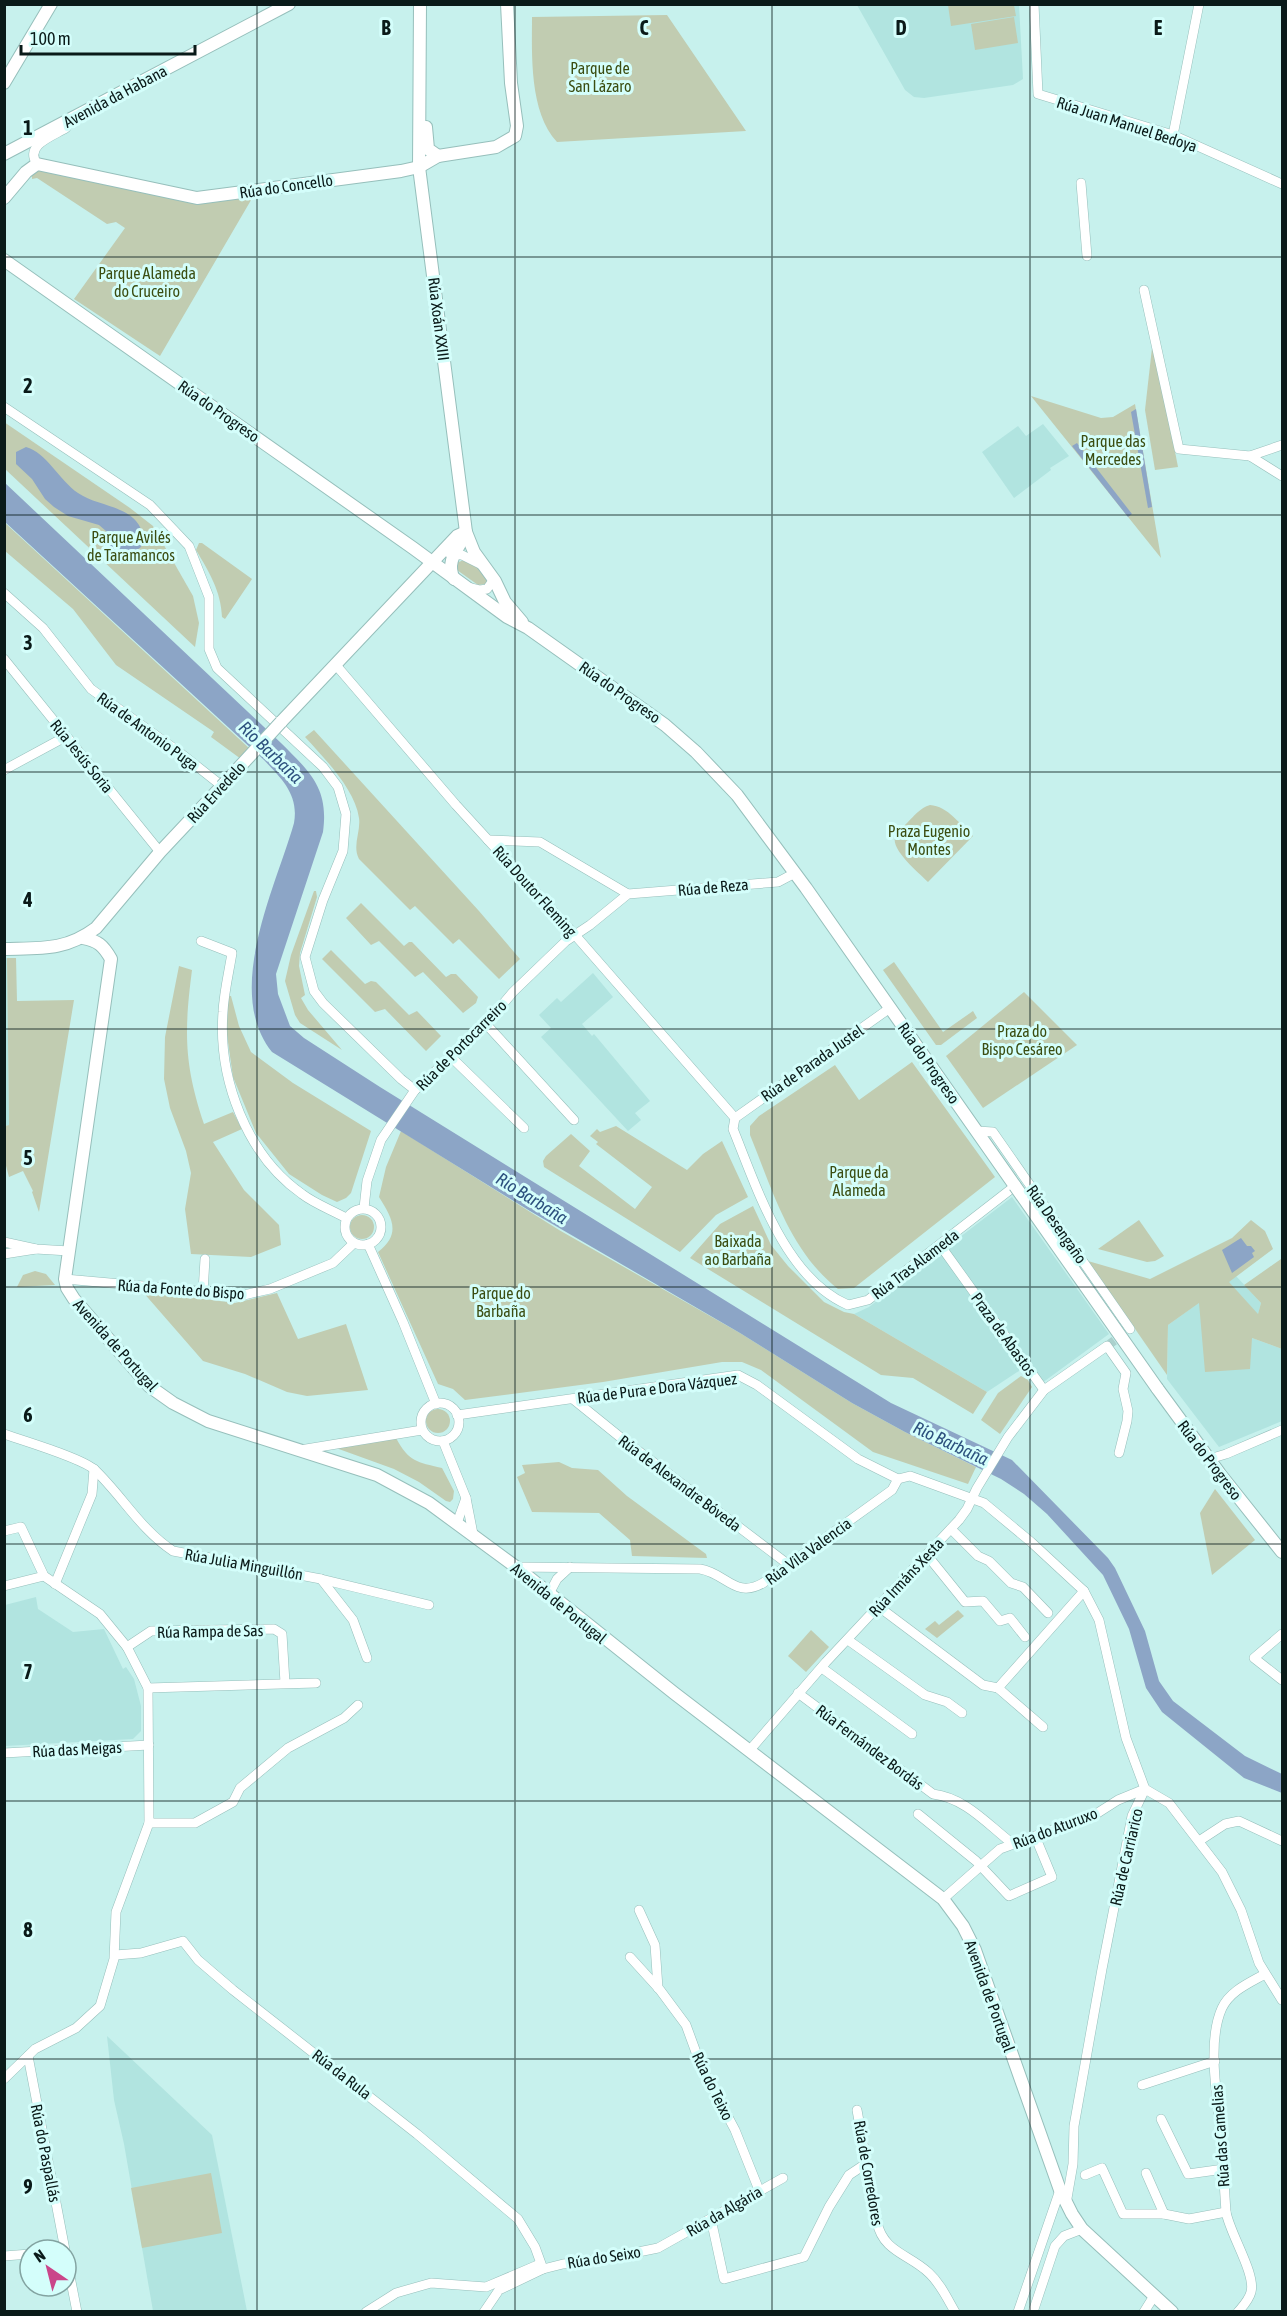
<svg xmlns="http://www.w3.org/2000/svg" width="1287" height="2316" font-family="'Asap Condensed',sans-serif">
  <rect width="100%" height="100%" fill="#c7f1ed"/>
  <g fill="#b1e4e0">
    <path d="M857,5H1019L1023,79L1013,85L924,98L914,97L905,90Z"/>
    <path d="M1043,424L1069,456L1050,468L1051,470L1014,498L982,452L1018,426L1026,436Z"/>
    <path d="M4,958H7L9,1125L5,1126Z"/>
    <path d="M593,973L613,997L582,1024L592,1036L594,1034L650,1101L635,1113L641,1120L628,1131L541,1037L551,1028L539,1015L557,998L561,1002Z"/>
    <path d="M1012,1197L1109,1334L1042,1383L1028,1365L987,1392L854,1314L869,1307Z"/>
    <path d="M1236,1276L1261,1303L1252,1338L1282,1349V1421L1219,1447L1167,1379L1168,1325Z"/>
    <path d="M36,1597L38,1609L73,1632L104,1629L123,1669L126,1667L134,1679L141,1706V1731L133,1739L5,1746V1605Z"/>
    <path d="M107,2036L212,2135L247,2311H153L124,2144L114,2100Z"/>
  </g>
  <g fill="#c1ccb1">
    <path d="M948,5H1014L1016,16L951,26Z"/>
    <path d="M667,15L746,131L557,142C529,112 532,54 532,17Z"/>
    <path d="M1014,17L1018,43L975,50L971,24Z"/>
    <path d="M36,169L148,193L254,195L160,356L74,299L125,228L116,222L107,224L37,178L32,179V174Z"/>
    <path d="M1153,339L1178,467L1155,470L1145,410Z"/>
    <path d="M1031,396L1101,418L1113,417L1135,404L1161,558Z"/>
    <path d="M4,422L130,508L153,526L193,596L199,623L195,647L5,469Z"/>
    <path d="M4,522L250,749L241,759L211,737L214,732L116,665L73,609L5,551Z"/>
    <path d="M199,543H202L252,579L225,619L222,617C221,591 209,572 196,550Z"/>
    <path d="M464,560L482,570L487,577L486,584L478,585L457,570L456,563Z"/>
    <path d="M314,730L479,911L520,959L499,979L459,939L453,944L415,906L410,910L359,859C352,846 361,831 359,818C355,789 324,758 305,737Z"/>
    <path d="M930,805C948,806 960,825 973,836L928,882C919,873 891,850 895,837C897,832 903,827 907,823C914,816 920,808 930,805Z"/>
    <path d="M314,891H316L317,897L300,953L299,966L305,995L301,998L308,1010L342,1050L300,1023L295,1015L285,981L291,955Z"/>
    <path d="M361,903L404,946L409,942H412L446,977L451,974H456L478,997L476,1003L463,1013L423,972L415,977L379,941L371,945L346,918Z"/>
    <path d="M331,950L365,984L371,981L376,982L409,1015L417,1011L441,1036L426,1051L385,1009L375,1012L322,959Z"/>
    <path d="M7,958H16L17,1001L74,1000L39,1212L32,1192L33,1191L23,1171L9,1177L5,1162V1126L9,1125Z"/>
    <path d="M894,962L943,1032L973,1011L977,1018L941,1045H936L883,970Z"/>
    <path d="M179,966L192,970C184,1032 184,1064 204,1124L233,1112L242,1129L213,1142L244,1190L279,1225L281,1245L251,1257L191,1254L185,1209L191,1173L186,1151L170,1108L164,1079L165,1037Z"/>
    <path d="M1024,992L1077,1045L983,1108L946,1056Z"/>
    <path d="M227,996H231L239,1026L251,1052L293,1083L371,1131L351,1193L346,1198L337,1202L322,1195L289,1174L256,1133L233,1077L227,1035Z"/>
    <path d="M912,1062L995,1177L854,1288L838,1289C789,1250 773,1191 750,1135V1126L759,1116L835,1065L859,1100Z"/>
    <path d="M616,1126L687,1170L703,1154L722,1141L748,1197L716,1215L680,1252L544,1167L543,1161L546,1156L571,1134L590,1151L579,1166L635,1209L652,1187L596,1144L598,1142L590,1136L597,1129L600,1132Z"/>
    <path d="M401,1131L559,1230L740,1333L852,1403L905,1432L976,1467L968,1484L873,1452L761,1370L742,1362H722L603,1382L465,1400L453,1389L438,1384L378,1252C401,1234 393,1219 379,1197L386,1167Z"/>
    <path d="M753,1206L771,1245L788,1266L824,1302L844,1312L854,1314L987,1392L973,1414L913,1378L881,1375L690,1258L720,1224Z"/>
    <circle cx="362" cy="1227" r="12"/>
    <path d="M1139,1220L1164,1256L1155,1261L1147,1262L1098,1249Z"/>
    <path d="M1251,1220L1265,1231L1273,1249L1229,1282L1258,1314L1261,1303L1244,1285L1281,1259L1282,1349L1252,1338L1250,1369L1205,1372L1199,1303L1168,1325L1167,1375L1088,1261L1150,1279L1232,1238Z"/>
    <path d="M35,1271L46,1274L55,1285L17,1287L23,1275Z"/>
    <path d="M142,1291L235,1303L277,1293L298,1339L346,1324L368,1390L307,1396L287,1392L245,1374L203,1361Z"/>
    <path d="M1021,1376L1028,1380L1032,1387L1000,1434L981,1420L998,1393Z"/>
    <circle cx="438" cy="1421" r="12"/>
    <path d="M396,1438C409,1462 417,1462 442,1468L454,1491L453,1499L450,1502L446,1501L419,1482L394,1469L336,1448Z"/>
    <path d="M559,1462L572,1468L598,1470L627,1496L706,1554L707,1558L632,1556L630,1540L599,1513L532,1512L517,1477L525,1473L522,1465Z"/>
    <path d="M1215,1489L1255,1540L1212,1575L1200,1513Z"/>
    <path d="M958,1610L964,1616L937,1638L925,1629L935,1621L939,1625Z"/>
    <path d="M811,1630L829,1647L806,1672L788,1656Z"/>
    <path d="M211,2173L222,2233L142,2248L131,2188Z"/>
  </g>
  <g fill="#8ca5c6">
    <path d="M1136,409L1152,507L1148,508L1131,412Z"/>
    <path d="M1077,443L1132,514L1128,517L1072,446Z"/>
    <path d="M26,447C46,452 59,480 78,493C95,505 122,505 136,521C143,529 144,537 141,547L133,553L119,555L110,548L106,531L99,525L68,516L54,507L45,499L32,479L16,464V452Z"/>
    <path d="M4,482L281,743C310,772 329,788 323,832L276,974L278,994L290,1026L304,1038L380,1087L891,1403L1012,1460L1108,1558L1115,1568L1145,1631L1159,1681L1173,1701L1245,1756L1282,1774V1793L1244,1778L1162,1712L1146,1688L1129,1629L1103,1575L1047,1514L1024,1494L1001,1479L905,1432L852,1403L740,1333L530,1211L272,1052C223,991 276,887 294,823C299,795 282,779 264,760L5,522Z"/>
    <path d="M1241,1238L1247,1246H1251L1255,1251L1252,1253L1254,1257L1232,1273L1222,1250Z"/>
  </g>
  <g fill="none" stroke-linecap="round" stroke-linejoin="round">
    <path stroke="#abd1cd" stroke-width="9" stroke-dasharray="9 4.5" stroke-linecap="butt" d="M1107,1346L1130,1329"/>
    <defs>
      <g id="minor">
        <path d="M1034,4L1038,94L1173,135L1282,184"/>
        <path d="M1173,135L1199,4"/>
        <path d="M37,164C24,145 53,136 66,128"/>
        <path d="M1081,183L1087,256"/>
        <path d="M1144,290L1179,449L1250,456L1282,445"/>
        <path d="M4,407L150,505L189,546L209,597V649L217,668L323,767L338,787L346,814L343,851L323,900L305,957L314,991L323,1003L401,1079L415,1090"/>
        <path d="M1250,456L1282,476"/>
        <path d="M450,554L462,555L482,565"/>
        <path d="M468,587L480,590L487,589L492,582V576"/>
        <path d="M4,593L43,628L91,689L179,752L222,786"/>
        <path d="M4,659L160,852"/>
        <path d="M335,664L456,805L575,935L735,1118"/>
        <path d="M4,770L65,737"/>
        <path d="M488,840L540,842L628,894"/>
        <path d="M201,941L232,953C229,972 224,992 223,1012C218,1078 246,1155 302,1194C315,1204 332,1210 346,1218"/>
        <path d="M486,1024L574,1120"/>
        <path d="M451,1057L524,1128"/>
        <path d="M735,1118L733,1129C757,1188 785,1278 848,1305L868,1300L1015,1186"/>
        <path d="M735,1118L890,1008"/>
        <path d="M977,1131L993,1132L1130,1329"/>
        <path d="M364,1208L367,1181L381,1140L415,1090L486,1024L513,992L566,941L590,925L628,894L778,882L795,873"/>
        <circle cx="363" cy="1227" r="18"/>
        <path d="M4,1242L36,1249L69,1251"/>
        <path d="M368,1244L403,1322L436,1404"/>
        <path d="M940,1245L1044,1390"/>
        <path d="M4,1254L36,1249"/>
        <path d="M65,1279L244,1295L270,1289L333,1263L354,1243"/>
        <path d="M203,1292L205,1259"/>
        <path d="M573,1399L620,1437L789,1565"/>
        <circle cx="440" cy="1422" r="19"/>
        <path d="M457,1415L738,1375L757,1385L858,1459L898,1479"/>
        <path d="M4,1434C24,1441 82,1458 95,1470C123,1497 141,1530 173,1551L321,1579L429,1605"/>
        <path d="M443,1441L466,1498L473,1534"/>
        <path d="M300,1450L422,1430"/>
        <path d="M1209,1459L1226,1454L1282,1430"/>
        <path d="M898,1479L910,1476L984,1503L1031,1542L1084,1591L1099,1620L1126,1738L1145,1789"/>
        <path d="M457,1523L466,1498"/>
        <path d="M951,1529L978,1556L989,1561L1011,1583L1023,1587L1048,1613"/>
        <path d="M4,1531L21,1527L44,1576L100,1614L127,1647L148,1688L149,1823L116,1912L114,1959L100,2006L76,2028L35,2049L4,2079"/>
        <path d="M927,1555L965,1602L983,1601L1000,1621L1010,1618L1025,1637"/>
        <path d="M516,1567L700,1569C726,1573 735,1599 763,1583L892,1490L898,1479"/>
        <path d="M321,1579L353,1620L367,1658"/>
        <path d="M55,1584L92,1494L94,1469"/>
        <path d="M4,1586L44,1576"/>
        <path d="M549,1594L557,1579L570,1567"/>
        <path d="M879,1607L983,1685L998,1688"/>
        <path d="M1282,1634L1254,1658L1282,1680"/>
        <path d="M848,1640L925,1695L947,1702L962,1713"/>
        <path d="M127,1647L151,1631L274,1629L282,1634L285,1683"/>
        <path d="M822,1668L912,1734"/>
        <path d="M148,1688L316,1683"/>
        <path d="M998,1688L1084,1591"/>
        <path d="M998,1688L1043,1727"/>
        <path d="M798,1693L933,1794C966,1798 988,1825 1013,1844"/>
        <path d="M749,1751L826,1662L959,1520L967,1509L977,1488L1008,1437L1044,1390L1107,1346L1126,1373L1123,1389L1128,1411L1127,1421L1119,1453"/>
        <path d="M4,1753L149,1745"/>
        <path d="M1145,1789L1169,1803L1222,1872L1241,1910L1259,1963L1282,2000"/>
        <path d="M918,1814L976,1861L1009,1896L1052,1877L1035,1836"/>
        <path d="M149,1823H195L233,1802L240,1788L288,1748L344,1718L358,1705"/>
        <path d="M1199,1841L1225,1824L1239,1821L1282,1841"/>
        <path d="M943,1899L1000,1849L1096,1814L1118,1800L1145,1789"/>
        <path d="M639,1910L655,1945L658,1988"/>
        <path d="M115,1955L141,1953L183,1941L198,1960L233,1990L417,2134L518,2219L535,2247L543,2269L499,2290L484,2312"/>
        <path d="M630,1957L660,1990L686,2025L701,2066L735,2130L759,2190"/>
        <path d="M28,2056L65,2250"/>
        <path d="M1142,2085L1215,2061"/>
        <path d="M857,2110L877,2222C883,2252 909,2254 929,2273C940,2283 947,2298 955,2312"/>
        <path d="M1161,2119L1188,2174L1224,2169"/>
        <path d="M1146,2173L1164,2214"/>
        <path d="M1085,2175L1102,2168L1123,2214H1164L1189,2219L1226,2212"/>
        <path d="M1066,2204L1073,2164L1074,2126L1102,1969L1132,1816L1145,1789"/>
        <path d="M711,2219L724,2279L804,2257L829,2207L849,2175L867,2163"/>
        <path d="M4,2256L30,2254"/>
        <path d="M66,2256L77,2312"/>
        <path d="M543,2269L563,2264L599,2260L658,2248L783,2178"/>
        <path d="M366,2312L396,2293L431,2283L486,2287L540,2264"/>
        <path d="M1018,2312L1060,2190"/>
        <path d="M1033,2312L1055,2246L1064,2236L1082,2229"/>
        <path d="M1144,2312L1154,2296"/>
        <path d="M1238,2312C1243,2306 1249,2300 1251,2292C1256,2274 1230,2234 1226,2212C1224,2184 1223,2156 1220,2128C1217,2094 1207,2041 1222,2008C1230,1991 1249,1983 1265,1974"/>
      </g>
      <g id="tertiary">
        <path d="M420,4L419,167L466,532L474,552L495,581L505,602L522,622"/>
        <path d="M4,83L51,4"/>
        <path d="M426,127L428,149L438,156"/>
        <path d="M4,154L289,4"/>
        <path d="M4,198L26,172L37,164L197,198L401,171L419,167L438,156L496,147L515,136L517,126L511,83L507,4"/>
        <path d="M4,260L413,548L507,617L528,628L665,725L696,752L737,795L806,888L1015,1186"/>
        <path d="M454,579C445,562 458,549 466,533"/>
        <path d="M281,722L457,536L466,532"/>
        <path d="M83,938C98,941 103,945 111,959L65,1279L67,1288L74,1299L149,1386L173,1403L208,1421L377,1475L429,1503L516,1567L674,1693L943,1899L963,1926L975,1950L1060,2190L1072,2214L1082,2229L1172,2312"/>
        <path d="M4,949C41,948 65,951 96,928L160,852L222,786"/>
        <path d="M1157,1388L1220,1474L1282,1552"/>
      </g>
    </defs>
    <use href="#minor" stroke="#96bfbb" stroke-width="10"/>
    <use href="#tertiary" stroke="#96bfbb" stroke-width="14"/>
    <use href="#minor" stroke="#fff" stroke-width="9"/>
    <use href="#tertiary" stroke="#fff" stroke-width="12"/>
    <defs>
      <g id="tertiary-bridge">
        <path d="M222,786L281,722"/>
        <path d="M1015,1186L1157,1388"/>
      </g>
    </defs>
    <use href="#tertiary-bridge" stroke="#96bfbb" stroke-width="14" stroke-linecap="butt"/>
    <use href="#tertiary-bridge" stroke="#fff" stroke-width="12"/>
  </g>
  <path fill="none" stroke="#0a1a19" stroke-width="1.5" stroke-opacity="0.55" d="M257,4V2312M515,4V2312M772,4V2312M1030,4V2312M4,257H1282M4,515H1282M4,772H1282M4,1029H1282M4,1287H1282M4,1544H1282M4,1801H1282M4,2059H1282"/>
  <g text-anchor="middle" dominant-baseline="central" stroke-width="6" stroke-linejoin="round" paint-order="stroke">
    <g font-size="16" fill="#3b4d11" stroke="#d4fefb">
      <text x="600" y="68">Parque de<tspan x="600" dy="18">San Lázaro</tspan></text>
      <text x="147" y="273">Parque Alameda<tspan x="147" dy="18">do Cruceiro</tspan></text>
      <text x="1113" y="441">Parque das<tspan x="1113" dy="18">Mercedes</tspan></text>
      <text x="131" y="537">Parque Avilés<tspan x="131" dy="18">de Taramancos</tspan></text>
      <text x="929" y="831">Praza Eugenio<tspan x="929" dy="18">Montes</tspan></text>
      <text x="1022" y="1031">Praza do<tspan x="1022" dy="18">Bispo Cesáreo</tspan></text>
      <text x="859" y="1172">Parque da<tspan x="859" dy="18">Alameda</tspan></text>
      <text x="738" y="1241">Baixada<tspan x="738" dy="18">ao Barbaña</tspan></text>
      <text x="501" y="1293">Parque do<tspan x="501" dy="18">Barbaña</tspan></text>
    </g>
    <g font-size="16" fill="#0a1a19" stroke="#d4fefb">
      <text transform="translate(115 96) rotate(-28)">Avenida da Habana</text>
      <text transform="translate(1127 124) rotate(18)">Rúa Juan Manuel Bedoya</text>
      <text transform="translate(286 186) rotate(-8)">Rúa do Concello</text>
      <text transform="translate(439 319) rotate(83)">Rúa Xoán XXIII</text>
      <text transform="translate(219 411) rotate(35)">Rúa do Progreso</text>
      <text transform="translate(620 692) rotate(35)">Rúa do Progreso</text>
      <text transform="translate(148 731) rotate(36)">Rúa de Antonio Puga</text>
      <text transform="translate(82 756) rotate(51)">Rúa Jesús Soria</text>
      <text transform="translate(216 792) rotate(-47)">Rúa Ervedelo</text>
      <text transform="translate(713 887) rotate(-5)">Rúa de Reza</text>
      <text transform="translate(535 891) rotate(48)">Rúa Doutor Fleming</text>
      <text transform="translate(461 1045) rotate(-45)">Rúa de Portocarreiro</text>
      <text transform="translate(812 1063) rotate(-35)">Rúa de Parada Justel</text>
      <text transform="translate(929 1063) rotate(55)">Rúa do Progreso</text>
      <text transform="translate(1057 1224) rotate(55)">Rúa Desengaño</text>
      <text transform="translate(915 1264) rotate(-37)">Rúa Tras Alameda</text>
      <text transform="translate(181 1289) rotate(4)">Rúa da Fonte do Bispo</text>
      <text transform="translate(1004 1334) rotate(54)">Praza de Abastos</text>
      <text transform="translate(116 1345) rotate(48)">Avenida de Portugal</text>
      <text transform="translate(657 1388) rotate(-7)">Rúa de Pura e Dora Vázquez</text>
      <text transform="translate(1210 1460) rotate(53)">Rúa do Progreso</text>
      <text transform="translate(680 1483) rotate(37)">Rúa de Alexandre Bóveda</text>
      <text transform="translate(808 1551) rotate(-36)">Rúa Vila Valencia</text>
      <text transform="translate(244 1564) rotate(10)">Rúa Julia Minguillón</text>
      <text transform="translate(906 1577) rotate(-47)">Rúa Irmáns Xesta</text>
      <text transform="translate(559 1603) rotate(39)">Avenida de Portugal</text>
      <text transform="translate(210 1631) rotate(-1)">Rúa Rampa de Sas</text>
      <text transform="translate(870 1747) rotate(37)">Rúa Fernández Bordás</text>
      <text transform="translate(77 1749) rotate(-3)">Rúa das Meigas</text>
      <text transform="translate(1055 1828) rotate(-21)">Rúa do Aturuxo</text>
      <text transform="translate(1126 1857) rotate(-77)">Rúa de Carriarico</text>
      <text transform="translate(990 1996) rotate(70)">Avenida de Portugal</text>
      <text transform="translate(342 2074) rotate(38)">Rúa da Rula</text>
      <text transform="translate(713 2086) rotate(64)">Rúa do Teixo</text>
      <text transform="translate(1220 2136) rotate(-94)">Rúa das Camelias</text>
      <text transform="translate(46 2153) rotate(79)">Rúa do Paspallás</text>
      <text transform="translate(869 2173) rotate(80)">Rúa de Corredores</text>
      <text transform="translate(724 2211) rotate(-30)">Rúa da Algária</text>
      <text transform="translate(604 2257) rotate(-9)">Rúa do Seixo</text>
    </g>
    <g font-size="18" font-style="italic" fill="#2d517e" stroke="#d4fefb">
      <text transform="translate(271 752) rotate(44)">Río Barbaña</text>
      <text transform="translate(532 1198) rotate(32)">Río Barbaña</text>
      <text transform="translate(951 1443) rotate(25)">Río Barbaña</text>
    </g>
  </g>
  <g font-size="20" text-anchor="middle" font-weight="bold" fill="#0a1a19" stroke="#d4fefb" stroke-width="6" stroke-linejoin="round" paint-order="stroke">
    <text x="386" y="35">B</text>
    <text x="644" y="35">C</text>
    <text x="901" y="35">D</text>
    <text x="1158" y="35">E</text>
    <text x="28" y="135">1</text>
    <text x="28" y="393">2</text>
    <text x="28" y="650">3</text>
    <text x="28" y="907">4</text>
    <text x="28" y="1165">5</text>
    <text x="28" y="1422">6</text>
    <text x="28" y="1679">7</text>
    <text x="28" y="1937">8</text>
    <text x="28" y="2194">9</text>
  </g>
  <rect width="1287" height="2316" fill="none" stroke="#0a1a19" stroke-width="12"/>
  <g transform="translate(48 2268) rotate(325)"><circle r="28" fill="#d4fefb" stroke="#83a3a1" stroke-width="1.5"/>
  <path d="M0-4.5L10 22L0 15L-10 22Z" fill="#ca468a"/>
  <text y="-9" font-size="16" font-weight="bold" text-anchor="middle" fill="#0a1a19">N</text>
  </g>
  <path d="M21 45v9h174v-9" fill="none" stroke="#0a1a19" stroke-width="3"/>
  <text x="30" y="45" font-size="18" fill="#0a1a19" stroke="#d4fefb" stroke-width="4.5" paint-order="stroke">100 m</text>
</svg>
